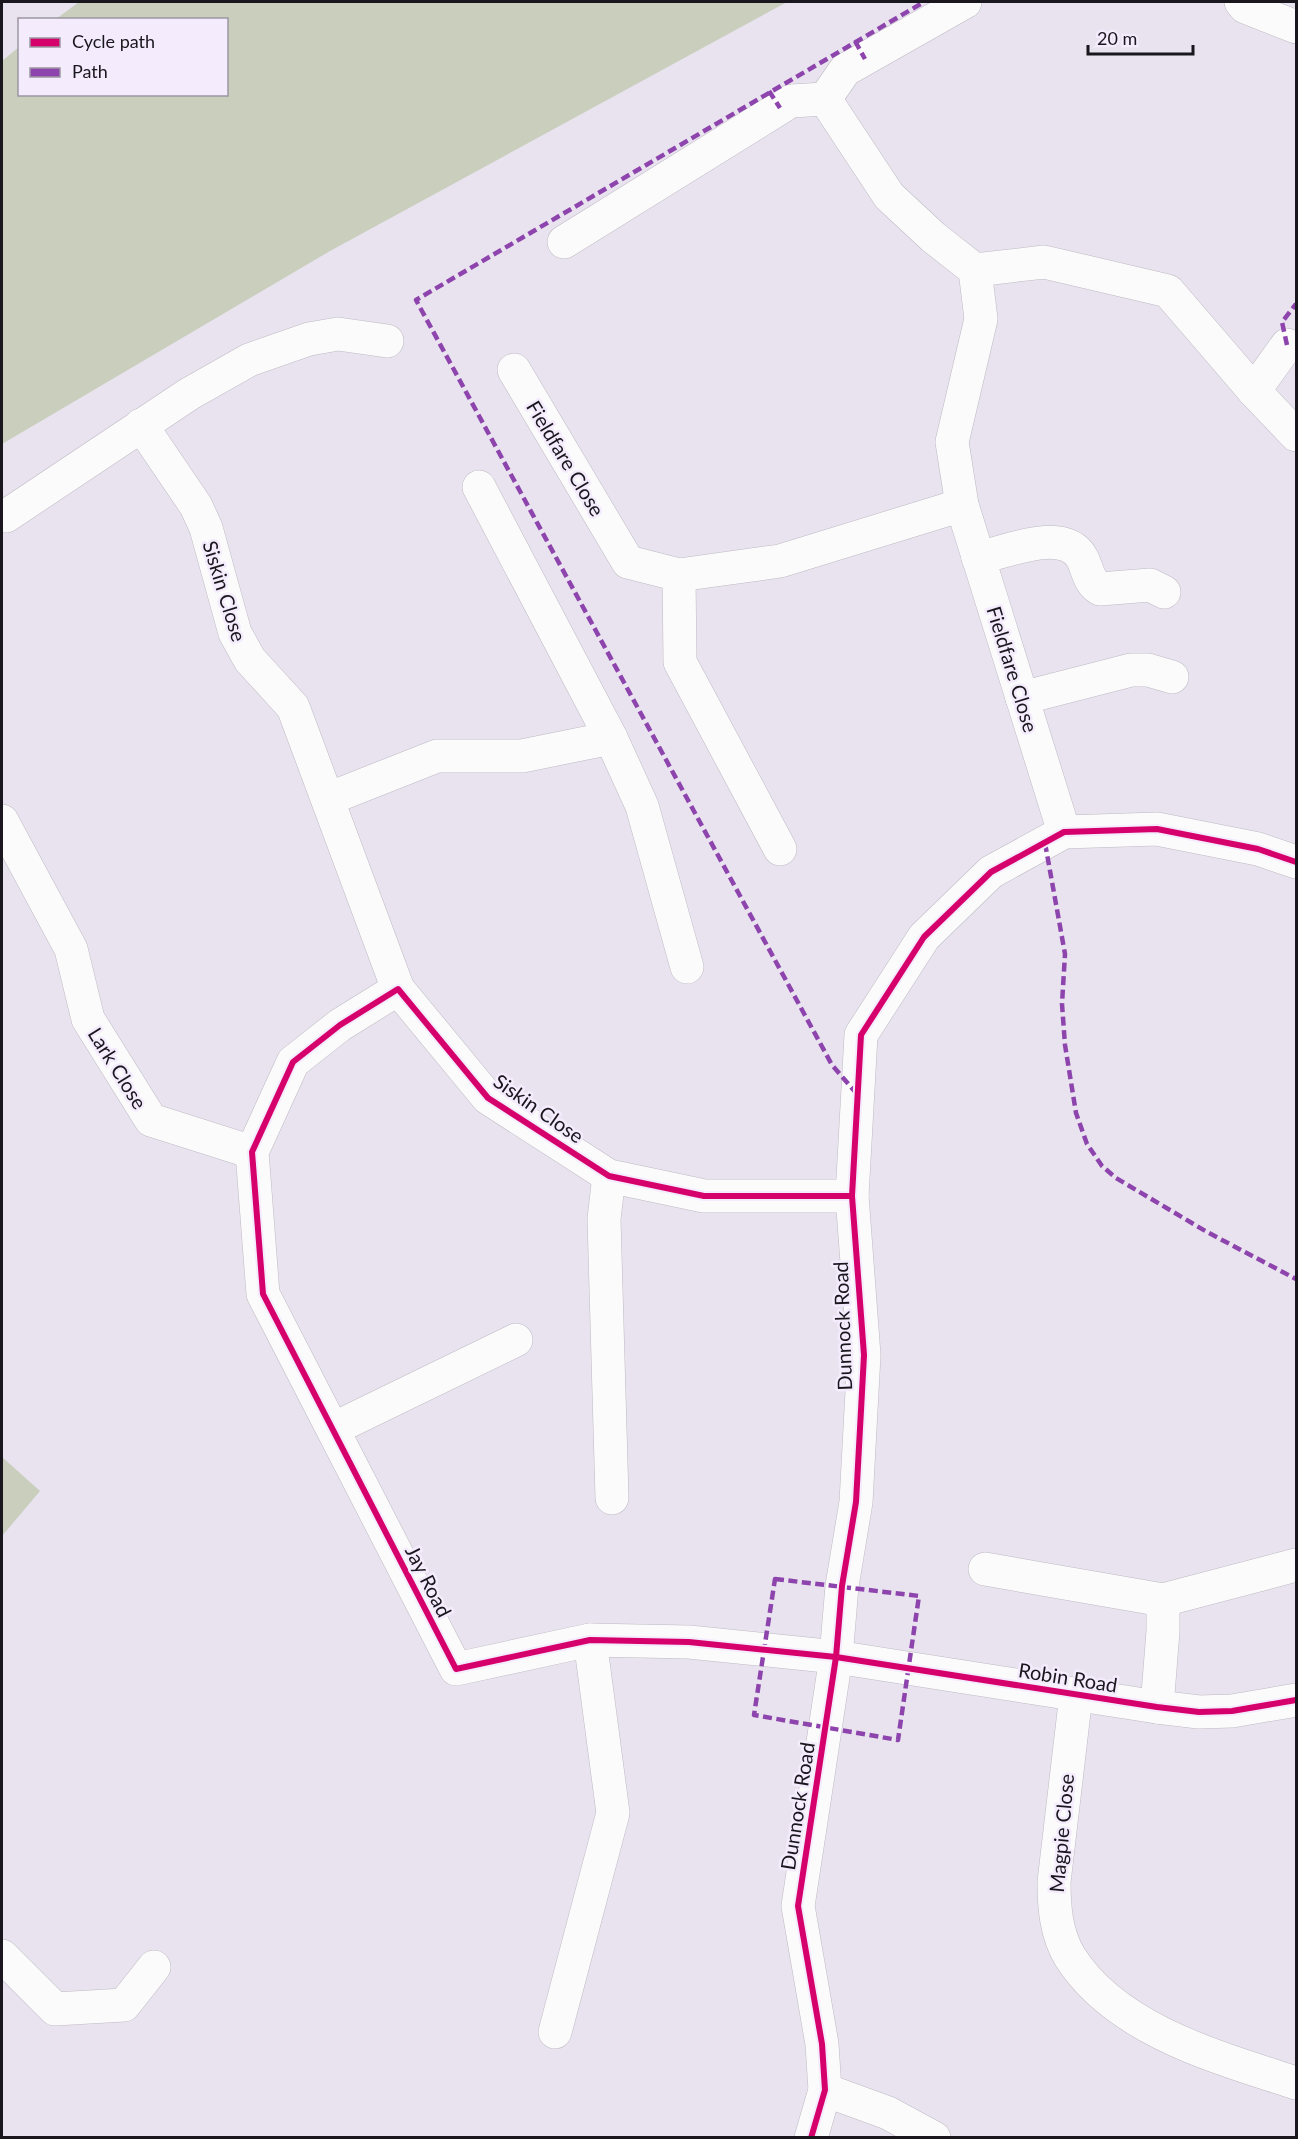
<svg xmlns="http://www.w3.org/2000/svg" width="1298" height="2139" font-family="Lato,sans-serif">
  <rect width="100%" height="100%" fill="#e8e3ee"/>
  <g fill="#c9cebd">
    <path d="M79,2H787L330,251L2,444V61L19,47L20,94H226V20L56,19Z"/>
    <path d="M2,1457L40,1491L2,1536Z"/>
  </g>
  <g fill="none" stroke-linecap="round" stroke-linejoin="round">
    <defs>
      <g id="minor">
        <path d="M1241,2L1245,7L1296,27"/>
        <path d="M825,99L889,196L933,237L975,270L981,319L952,442L962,505L1064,832"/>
        <path d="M825,99L845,70L965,2"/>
        <path d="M564,242L791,101L825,99"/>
        <path d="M975,270L1044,262L1168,291L1254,391"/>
        <path d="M1287,345L1254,391L1296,435"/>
        <path d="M514,370L628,562L679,575L780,561L962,505"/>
        <path d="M141,425L196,506L206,528L235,633L250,660L293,707L398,989"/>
        <path d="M479,487L611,738L642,806L687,967"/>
        <path d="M6,516L189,394L249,360L309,339L338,334L387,341"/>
        <path d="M978,558C1006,552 1064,526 1082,558C1088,569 1088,582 1100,589L1150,585L1164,592"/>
        <path d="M679,575L680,662L780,849"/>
        <path d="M1022,698L1131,670H1148L1172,677"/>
        <path d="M328,799L437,756H522L611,738"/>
        <path d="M2,821L71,949L88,1019L151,1120L252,1152"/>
        <path d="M609,1176L604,1219L612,1498"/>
        <path d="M852,1196H704L609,1176L488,1098L398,989L340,1025L293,1062L252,1152L263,1294L456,1669L590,1640L689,1642L836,1657L1157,1707L1199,1712L1232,1711L1296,1700"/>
        <path d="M333,1429L516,1340"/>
        <path d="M985,1569L1163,1600L1296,1565"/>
        <path d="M1076,1695L1054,1882C1054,1907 1056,1934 1070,1957C1116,2030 1219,2058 1296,2083"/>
        <path d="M1157,1707L1163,1631V1600"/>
        <path d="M2,1956L55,2009L124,2005L154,1967"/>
        <path d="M555,2032L613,1813L590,1640"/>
        <path d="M825,2090L888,2113L934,2138"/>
        <path d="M811,2138L825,2090L822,2044L798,1906L836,1657L842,1586L856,1502L864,1355L852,1196L861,1035L924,937L991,872L1064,832L1157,829L1258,849L1296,862"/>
      </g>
    </defs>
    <use href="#minor" stroke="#bebac3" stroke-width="34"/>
    <use href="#minor" stroke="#fcfbfc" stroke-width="33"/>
    <g stroke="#8e44ad" stroke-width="4.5" stroke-dasharray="9 4.5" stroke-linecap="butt">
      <path d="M855,41L865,59"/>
      <path d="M769,91L780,108"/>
      <path d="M1287,345L1282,322L1296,304"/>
      <path d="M1045,843L1065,954L1062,1004L1065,1045L1076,1113L1087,1144L1102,1166L1116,1178L1207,1232L1296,1279"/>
      <path d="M857,1094L832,1065L416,300L924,2"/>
      <path d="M775,1579L919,1596L898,1740L754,1715Z"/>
    </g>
    <defs>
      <g id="cycleway">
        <path d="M852,1196H704L609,1176L488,1098L398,989L340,1025L293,1062L252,1152L263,1294L456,1669L590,1640L689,1642L836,1657L1157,1707L1199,1712L1232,1711L1296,1700"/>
        <path d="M811,2138L825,2090L822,2044L798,1906L836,1657L842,1586L856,1502L864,1355L852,1196L861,1035L924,937L991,872L1064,832L1157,829L1258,849L1296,862"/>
      </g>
    </defs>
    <use href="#cycleway" stroke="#f4ecfd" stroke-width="10"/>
    <use href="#cycleway" stroke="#d6006c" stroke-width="6"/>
  </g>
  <g text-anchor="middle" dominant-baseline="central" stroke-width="5" stroke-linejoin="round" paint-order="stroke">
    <g font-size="20" fill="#19161d" stroke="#f4ecfd">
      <text transform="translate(566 458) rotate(59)">Fieldfare Close</text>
      <text transform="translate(225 591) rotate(73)">Siskin Close</text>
      <text transform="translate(1013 669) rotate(73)">Fieldfare Close</text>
      <text transform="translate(118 1068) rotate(58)">Lark Close</text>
      <text transform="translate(539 1108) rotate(35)">Siskin Close</text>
      <text transform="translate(842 1326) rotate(-92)">Dunnock Road</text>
      <text transform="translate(429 1581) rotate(63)">Jay Road</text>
      <text transform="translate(1068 1677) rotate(9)">Robin Road</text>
      <text transform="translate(797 1806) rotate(-81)">Dunnock Road</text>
      <text transform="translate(1061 1833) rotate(-85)">Magpie Close</text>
    </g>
  </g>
  <rect width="1298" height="2139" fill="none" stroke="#19161d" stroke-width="6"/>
  <rect x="18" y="18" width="210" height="78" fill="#f4ecfd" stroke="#9c96a3" stroke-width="1.5"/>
  <rect x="30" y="38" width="30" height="9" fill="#d6006c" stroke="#9c96a3" stroke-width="1.5"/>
  <text x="72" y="48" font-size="18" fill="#19161d">Cycle path</text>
  <rect x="30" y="68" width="30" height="9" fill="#8e44ad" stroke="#9c96a3" stroke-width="1.5"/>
  <text x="72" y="78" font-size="18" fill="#19161d">Path</text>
  <path d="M1088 45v9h105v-9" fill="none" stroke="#19161d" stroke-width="3"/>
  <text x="1097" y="45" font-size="18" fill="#19161d" stroke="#f4ecfd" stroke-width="4.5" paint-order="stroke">20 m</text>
</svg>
